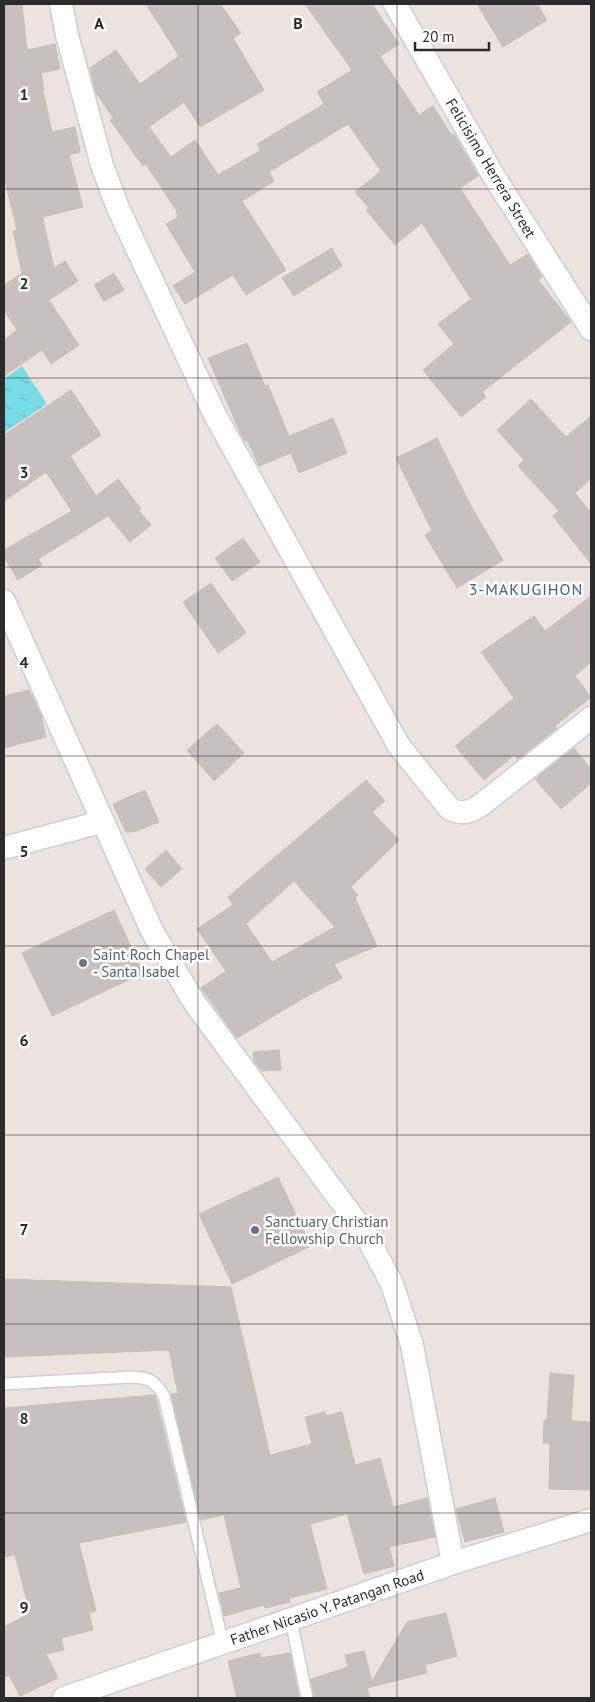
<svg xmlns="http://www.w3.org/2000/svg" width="595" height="1702" font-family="'PT Sans',sans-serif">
  <defs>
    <pattern id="water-ripples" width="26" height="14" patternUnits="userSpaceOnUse" patternTransform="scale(1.25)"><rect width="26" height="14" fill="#78dce7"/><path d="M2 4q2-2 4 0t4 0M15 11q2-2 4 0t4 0" fill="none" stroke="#68bdc6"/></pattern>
  </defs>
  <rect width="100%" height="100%" fill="#ece3de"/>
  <path fill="url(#water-ripples)" d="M22,366L47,404L5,432L4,379Z"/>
  <g fill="#c7c0bd" stroke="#c7bfb7" fill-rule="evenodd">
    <path d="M4,4H22L27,50L55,44L60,69L41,73L44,90L43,91L52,132L75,127L80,152L69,155L83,207L43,217V220L54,268L65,261L78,281L49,300L79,345L51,364L42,350L4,376V340L17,330L4,310V285L22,273L13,231L17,230L4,176Z"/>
    <path d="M146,4H220L241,33L233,38L264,90L200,127L184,102L149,127L171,157L195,140L218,175L261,150L257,144L324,104L317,92L352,70L305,4H372L399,44L380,56L419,115L433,106L452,136L454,134L478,176L460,188L510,265L528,254L542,277L538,280L571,322L482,392L486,397L461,417L423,370L454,344L438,324L471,299L422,223L395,245L366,210L369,208L355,192L381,171L348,124L269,172L274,181L242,201L286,270L246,295L233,275L185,304L173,286L195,272L166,224L178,217L176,210L146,164L143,166L110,120L114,119L96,93L90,68L116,50L140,84L179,56Z"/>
    <path d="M477,4H537L547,20L503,47Z"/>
    <path d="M332,248L342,266L294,296L282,278Z"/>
    <path d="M114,273L124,290L104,301L94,285Z"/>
    <path d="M247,343L265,386L268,385L289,436L333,418L347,453L299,473L291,453L259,466L247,440L245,441L242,437L208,358Z"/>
    <path d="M71,390L101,435L70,456L96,496L118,479L141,509L139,511L151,525L130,542L108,516L38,559L42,565L18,580L4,557V550L72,511L46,472L4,501V435Z"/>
    <path d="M531,399L566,437L591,416V478L575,493L591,513V564L553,516L559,511L518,466L524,460L497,430Z"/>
    <path d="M437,438L472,508L503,560L457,588L425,535L432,531L396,458Z"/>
    <path d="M243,538L260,562L232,581L215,558Z"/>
    <path d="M211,583L246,633L218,653L183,602Z"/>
    <path d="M591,596V662L575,676L591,697L555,726L557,728L518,759L514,755L484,780L455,746L514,698L481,652L534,616L545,631Z"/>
    <path d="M29,690L41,715L46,737L4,748V696Z"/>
    <path d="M217,724L244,753L214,781L187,750Z"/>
    <path d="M574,748L591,769V783L561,809L535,779Z"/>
    <path d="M366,780L385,801L372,812L399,840L351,887L358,895L355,898L377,946L334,964L342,978L302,999L237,1038L201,988L226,971L197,929L233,905L228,897ZM294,881L335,927L272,962L246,924Z"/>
    <path d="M145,790L159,822L134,832H126L113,804Z"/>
    <path d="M166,850L182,869L161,887L145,869Z"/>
    <path d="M114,910L143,973L52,1016L22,953Z"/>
    <path d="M279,1050L281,1070L262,1071L254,1061L253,1052Z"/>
    <path d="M278,1177L311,1246L232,1284L199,1214Z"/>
    <path d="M4,1279L231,1287L270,1455L312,1444L305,1417L325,1412L326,1416L342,1412L355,1465L380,1458L393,1507L427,1498L435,1537L389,1547L394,1566L364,1574L347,1514L310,1524L327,1589L289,1598L290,1602L265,1608L264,1605L224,1616L219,1593L241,1588L224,1515L201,1520L171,1394L178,1393L169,1350L4,1357Z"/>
    <path d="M550,1373L574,1375L571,1421L591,1422V1490L549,1489L550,1443H543L544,1420H547Z"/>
    <path d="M155,1395L186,1522L79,1543L96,1611L89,1613L93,1630L61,1638L64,1650L46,1654L58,1678L20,1696L9,1675L4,1678V1627L30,1613L15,1555L4,1557V1408Z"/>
    <path d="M495,1498L504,1532L465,1542L456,1509Z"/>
    <path d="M446,1613L457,1656L425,1665L427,1673L367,1688L370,1698H314L311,1679L348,1667L345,1655L364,1651L372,1681L407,1622Z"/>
    <path d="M260,1653L261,1658L290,1653L299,1698H237L228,1661Z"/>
  </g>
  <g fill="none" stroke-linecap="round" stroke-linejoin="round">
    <defs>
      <g id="service">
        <path d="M4,1384L133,1377C150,1378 155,1381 164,1396L223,1644"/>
        <path d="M291,1620L307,1698"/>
      </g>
      <g id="minor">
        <path d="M61,4L67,35L102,165L118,208L215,415L399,746L450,809C463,815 470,812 481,805L591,718"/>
        <path d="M395,4L493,175L591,329"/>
        <path d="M4,601L152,931L194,1002L366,1235L392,1284L412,1345L453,1563"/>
        <path d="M4,848L101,822"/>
        <path d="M64,1698L453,1563L591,1520"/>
      </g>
    </defs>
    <use href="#service" stroke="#c9ced7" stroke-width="14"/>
    <use href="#minor" stroke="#c9ced7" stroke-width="25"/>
    <use href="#service" stroke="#fff" stroke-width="11"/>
    <use href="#minor" stroke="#fff" stroke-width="22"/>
  </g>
  <path fill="none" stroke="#2b2b2b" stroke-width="1" stroke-opacity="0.55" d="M198,4V1698M397,4V1698M4,189H591M4,378H591M4,567H591M4,756H591M4,946H591M4,1135H591M4,1324H591M4,1513H591"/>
  <g fill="#6b7280" stroke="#fff" stroke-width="2">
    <circle cx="83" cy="963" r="5"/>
    <circle cx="255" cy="1230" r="5"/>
  </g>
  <g text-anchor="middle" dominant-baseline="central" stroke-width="5" stroke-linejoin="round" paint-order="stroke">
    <g font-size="15" fill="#2b2b2b" stroke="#fff">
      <text transform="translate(491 168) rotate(59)">Felicisimo Herrera Street</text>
      <text transform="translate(327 1607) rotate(-19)">Father Nicasio Y. Patangan Road</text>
    </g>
    <g font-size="15" fill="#5b616d" stroke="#fff" text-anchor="start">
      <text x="93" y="954">Saint Roch Chapel<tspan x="93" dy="17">- Santa Isabel</tspan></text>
      <text x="265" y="1221">Sanctuary Christian<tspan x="265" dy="17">Fellowship Church</tspan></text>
    </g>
    <g font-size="16" letter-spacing="1" fill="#4e5d78" stroke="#fff">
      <text x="526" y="589">3-MAKUGIHON</text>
    </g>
  </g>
  <g font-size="16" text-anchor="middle" font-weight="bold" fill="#2b2b2b" stroke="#fff" stroke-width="5" stroke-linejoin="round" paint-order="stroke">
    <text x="99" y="29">A</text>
    <text x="298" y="29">B</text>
    <text x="24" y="100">1</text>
    <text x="24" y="289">2</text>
    <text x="24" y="478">3</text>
    <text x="24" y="668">4</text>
    <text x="24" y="857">5</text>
    <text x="24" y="1046">6</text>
    <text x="24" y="1235">7</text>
    <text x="24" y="1424">8</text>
    <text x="24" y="1613">9</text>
  </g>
  <rect width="595" height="1702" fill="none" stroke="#2b2b2b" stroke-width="10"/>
  <path d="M415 42v8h74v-8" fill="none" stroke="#2b2b2b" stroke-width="2.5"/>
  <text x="422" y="42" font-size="15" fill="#2b2b2b" stroke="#ffffff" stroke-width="4" paint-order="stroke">20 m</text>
</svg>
